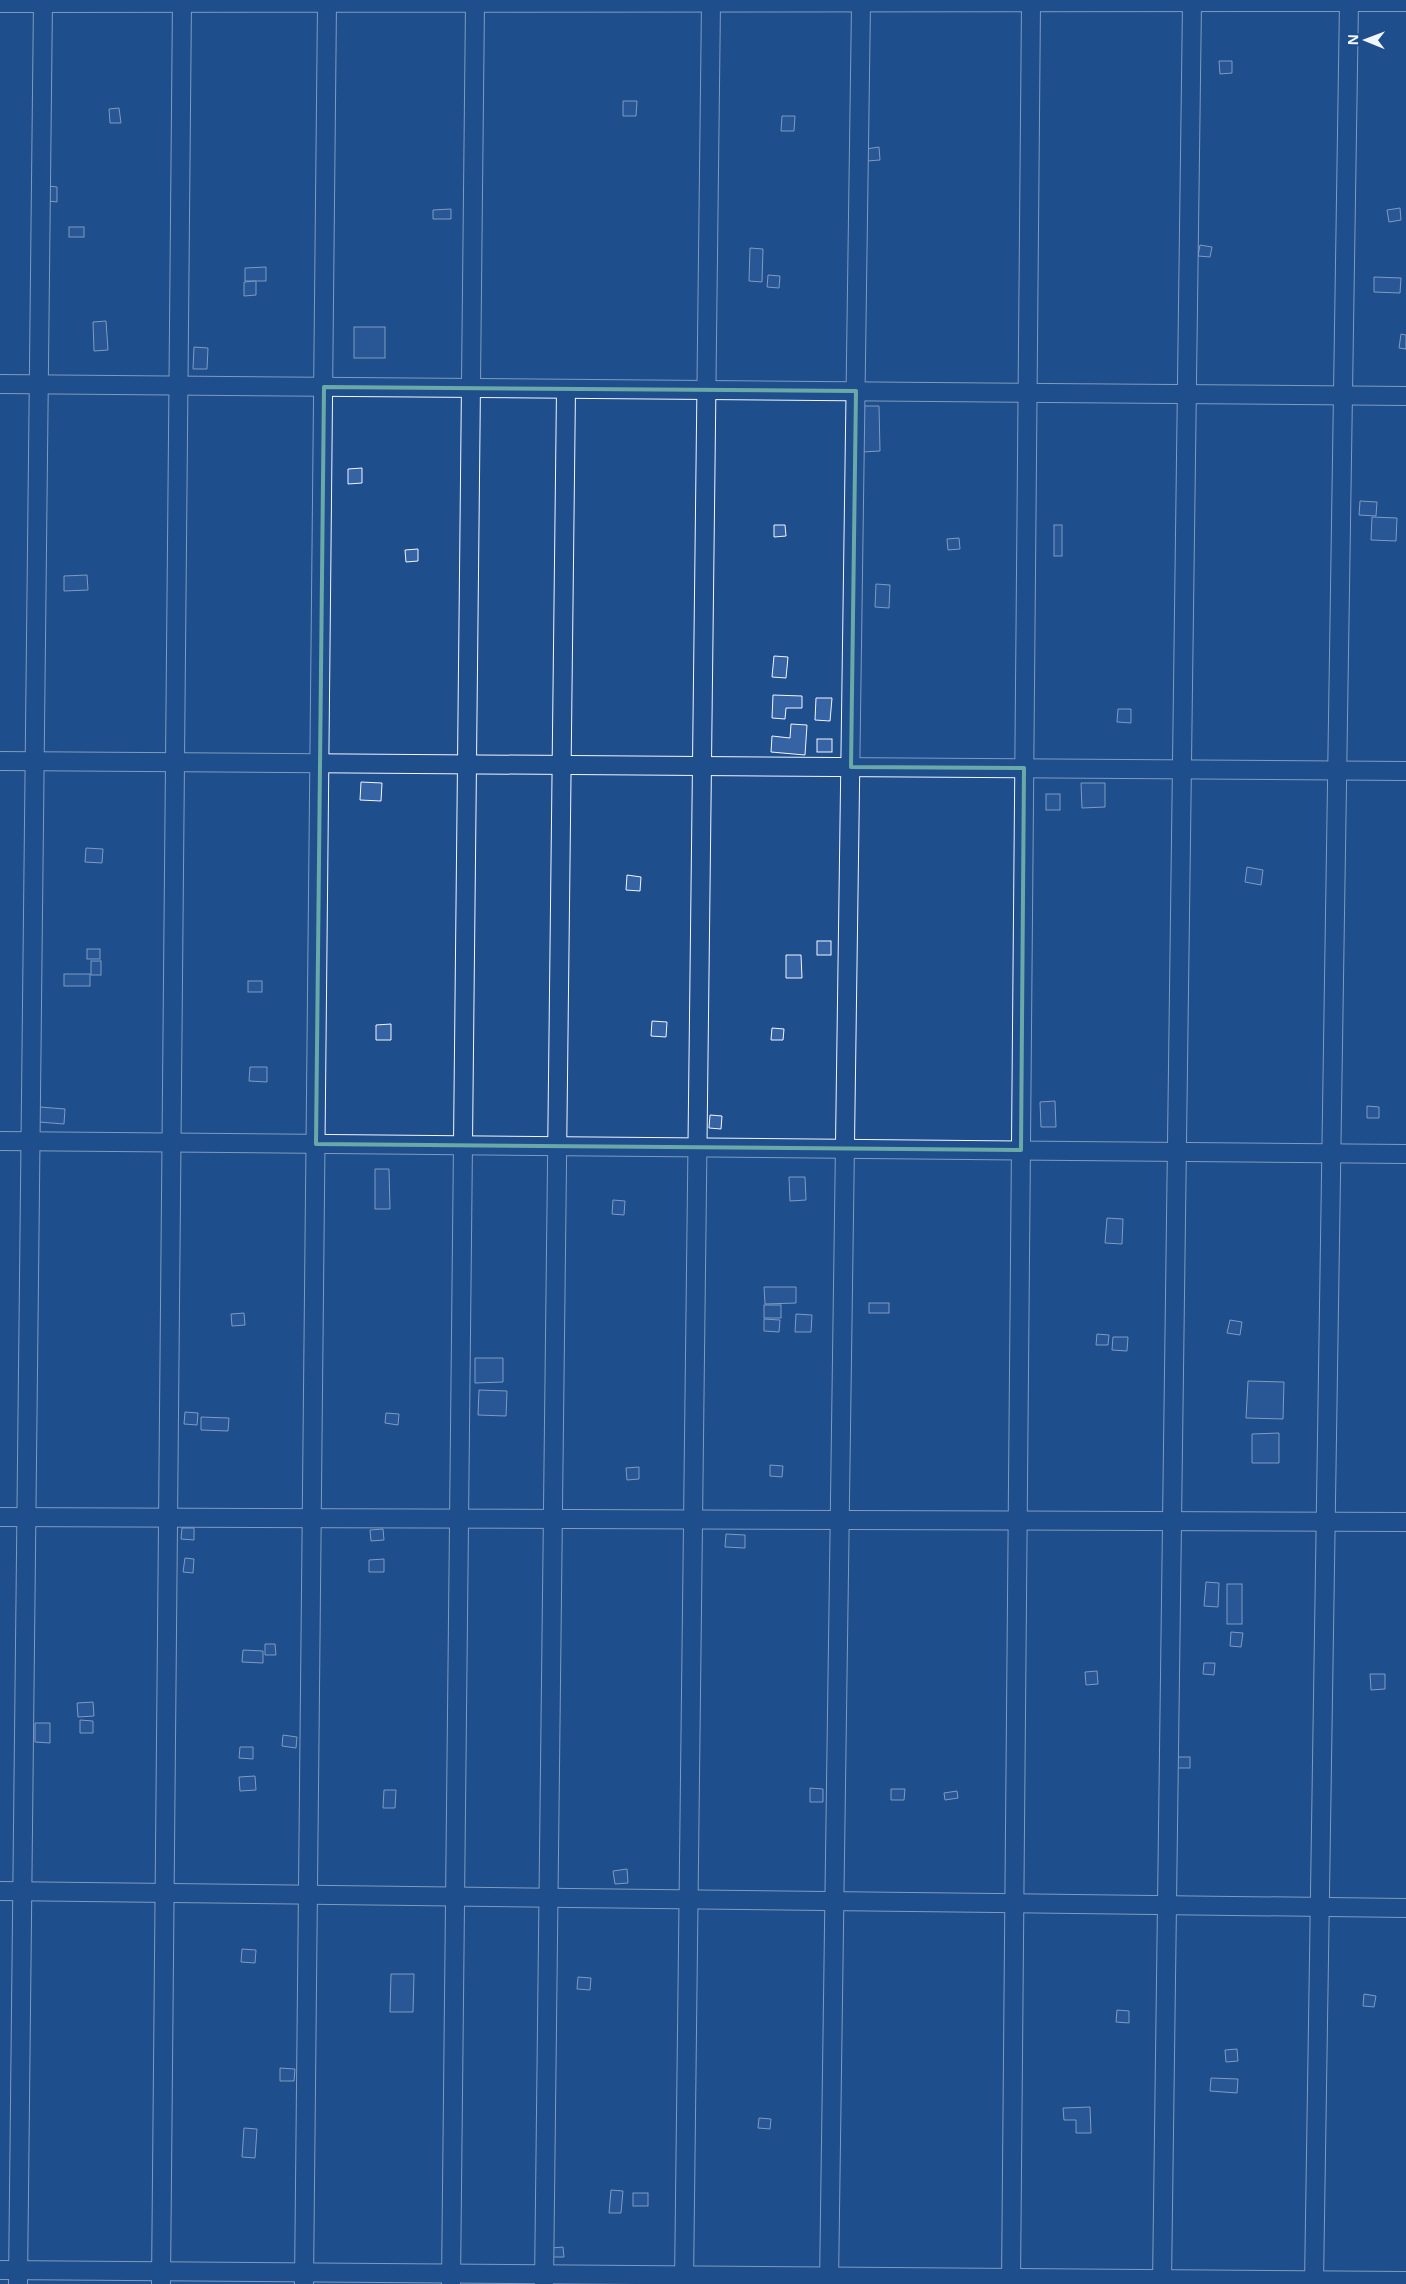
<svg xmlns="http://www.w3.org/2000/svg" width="1406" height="2284" font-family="'Noto Sans',sans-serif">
  <rect width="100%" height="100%" fill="#1f4e8c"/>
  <g fill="#3563a3" stroke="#f2f6ff">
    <path d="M1219,61H1232V73L1220,74Z"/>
    <path d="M623,101H637L636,116H623Z"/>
    <path d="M119,108L121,123H110L109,109Z"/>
    <path d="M782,116H795L794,131H781Z"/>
    <path d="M879,147L880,160L867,161L866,149Z"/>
    <path d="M49,186L57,187V202L48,201Z"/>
    <path d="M1400,208L1401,220L1389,222L1387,210Z"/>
    <path d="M451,209V219H433V210Z"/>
    <rect x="69" y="227" width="15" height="10"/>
    <path d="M1200,245L1212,247L1210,257L1198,256Z"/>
    <path d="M750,248L763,249L762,282L749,281Z"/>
    <path d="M266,267V281H245V268Z"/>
    <path d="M768,275L780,276L779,288L767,287Z"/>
    <path d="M1374,277L1401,278L1400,293L1374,292Z"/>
    <path d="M256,281V295L244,296V282Z"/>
    <path d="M106,321L108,350L94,351L93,322Z"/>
    <rect x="354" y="327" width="31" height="31"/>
    <path d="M1401,334L1406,335V349L1399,348Z"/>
    <path d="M194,347L208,348L207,369H193Z"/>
    <path d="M862,406H879L880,451L862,452Z"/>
    <path d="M362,468V483L348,484V469Z"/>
    <path d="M1360,501L1377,502L1376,516L1359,515Z"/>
    <path d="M1372,517L1397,518L1396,541L1371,540Z"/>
    <path d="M774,525H785L786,536L774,537Z"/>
    <rect x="1054" y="525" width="8" height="31"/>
    <path d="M959,538L960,549L948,550L947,539Z"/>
    <path d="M418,549V561L406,562L405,550Z"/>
    <path d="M87,575L88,590L64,591V576Z"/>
    <path d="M876,584L890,585L889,608L875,607Z"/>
    <path d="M774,656L788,657L786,678L772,677Z"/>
    <path d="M773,695L802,696V708H786L785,719L772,718Z"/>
    <path d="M816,698H832L830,721L815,720Z"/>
    <path d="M1118,709H1131V723L1117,722Z"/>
    <path d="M791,724L807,725L805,755L771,752L772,736L790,738Z"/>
    <rect x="817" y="739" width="15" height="13"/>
    <path d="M361,782L382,783L381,801L360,800Z"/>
    <path d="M1081,783H1105V807L1082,808Z"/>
    <rect x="1046" y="794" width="14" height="16"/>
    <path d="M86,848L103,849L102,863L85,862Z"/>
    <path d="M1247,867L1263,870L1261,885L1245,882Z"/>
    <path d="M627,875L641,877L640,891L626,890Z"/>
    <rect x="817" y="941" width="14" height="14"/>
    <rect x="87" y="949" width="13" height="10"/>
    <path d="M786,955H801L802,978H786Z"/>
    <rect x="91" y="961" width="10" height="14"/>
    <rect x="64" y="974" width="26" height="12"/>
    <rect x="248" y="981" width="14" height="11"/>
    <path d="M652,1021L667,1022L666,1037L651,1036Z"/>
    <path d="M391,1024V1040H376V1025Z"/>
    <path d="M772,1028L784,1029L783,1040H771Z"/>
    <path d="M250,1067H267V1082L249,1081Z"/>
    <path d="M1055,1101L1056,1127H1041L1040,1102Z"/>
    <path d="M1367,1106L1379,1107V1118H1367Z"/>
    <path d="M40,1107L65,1109L64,1124L39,1122Z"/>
    <path d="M710,1115L722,1116L721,1129L709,1128Z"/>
    <path d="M375,1169H389L390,1209H375Z"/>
    <path d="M789,1177H805L806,1200L790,1201Z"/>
    <path d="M613,1200L625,1201L624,1215L612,1214Z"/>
    <path d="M1107,1218L1123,1219L1122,1244L1105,1243Z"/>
    <path d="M764,1287H796V1303L765,1304Z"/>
    <rect x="869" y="1303" width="20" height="10"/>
    <rect x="764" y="1305" width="17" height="13"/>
    <path d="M244,1313L245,1325L232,1326L231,1314Z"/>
    <path d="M796,1314L812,1315L811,1332H795Z"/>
    <path d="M764,1319L780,1320L779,1332L764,1331Z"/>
    <path d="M1230,1320L1242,1322L1240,1335L1227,1333Z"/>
    <path d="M1097,1334L1109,1335L1108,1345H1096Z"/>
    <path d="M1113,1337H1128L1127,1351L1112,1350Z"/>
    <path d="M475,1358H503V1382L475,1383Z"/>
    <path d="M1248,1381L1284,1382L1283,1419L1246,1418Z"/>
    <path d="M479,1390L507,1391L506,1416L478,1415Z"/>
    <path d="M185,1412L198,1413L197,1425L184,1424Z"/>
    <path d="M386,1413L399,1414L398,1425L385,1423Z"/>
    <path d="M201,1417L229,1418L228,1431L201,1430Z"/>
    <path d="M1279,1433V1463H1252V1434Z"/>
    <path d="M770,1465L783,1466L782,1477L770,1476Z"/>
    <path d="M639,1467V1479L627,1480L626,1468Z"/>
    <path d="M182,1528H194V1540L181,1539Z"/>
    <path d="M383,1529L384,1540L371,1541L370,1530Z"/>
    <path d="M726,1534L745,1535V1548L725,1547Z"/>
    <path d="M185,1558L194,1559L193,1573L183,1572Z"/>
    <path d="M384,1559V1572H369V1560Z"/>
    <path d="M1206,1582L1219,1583L1218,1607L1204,1606Z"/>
    <rect x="1227" y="1584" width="15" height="40"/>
    <path d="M1231,1632L1243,1633L1241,1647L1230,1646Z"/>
    <path d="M265,1644H275L276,1655H265Z"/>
    <path d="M243,1650L263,1651V1663L242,1662Z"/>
    <path d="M1204,1663H1215L1214,1675L1203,1674Z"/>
    <path d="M1097,1671L1098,1684L1086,1685L1085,1672Z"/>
    <path d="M1370,1674H1385V1689L1371,1690Z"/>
    <path d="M93,1702L94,1716L78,1717L77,1703Z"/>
    <path d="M80,1720L93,1721V1733H80Z"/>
    <path d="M35,1723H50V1743L35,1742Z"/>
    <path d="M283,1735L297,1737L296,1748L282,1746Z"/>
    <path d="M240,1747H253V1759L239,1758Z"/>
    <rect x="1177" y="1757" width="13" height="11"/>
    <path d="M255,1776L256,1790L240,1791L239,1777Z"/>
    <path d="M810,1788L823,1789V1802H810Z"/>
    <path d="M891,1789H905L904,1800H891Z"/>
    <path d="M384,1790H396L395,1808H383Z"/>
    <path d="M957,1791L958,1798L945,1800L944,1793Z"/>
    <path d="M627,1869L628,1883L615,1884L613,1871Z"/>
    <path d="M242,1949L256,1950L255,1963L241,1962Z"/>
    <path d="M391,1974H414L413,2012H390Z"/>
    <path d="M578,1977L591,1978L590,1990L577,1989Z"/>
    <path d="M1364,1994L1376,1996L1374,2007L1363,2006Z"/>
    <path d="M1117,2010L1129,2011V2023L1116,2022Z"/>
    <path d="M1237,2049L1238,2061L1226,2062L1225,2050Z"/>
    <path d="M280,2068L295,2069L294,2081H280Z"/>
    <path d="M1211,2078L1238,2079L1237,2093L1210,2091Z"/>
    <path d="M1090,2107L1091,2133H1076V2120H1064L1063,2108Z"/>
    <path d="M759,2118L771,2119L770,2129L758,2128Z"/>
    <path d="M244,2128L257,2129L255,2158L242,2157Z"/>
    <path d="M611,2190L623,2191L621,2213H609Z"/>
    <rect x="633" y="2193" width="15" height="13"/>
    <path d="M563,2247L564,2257H551V2248Z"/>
  </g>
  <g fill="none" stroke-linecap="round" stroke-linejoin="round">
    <defs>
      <g id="street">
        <path d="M0,3L1406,2"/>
        <path d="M0,384L1406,396"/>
        <path d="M0,761L1406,771"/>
        <path d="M0,1141L1406,1154"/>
        <path d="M0,1517L1406,1522"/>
        <path d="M0,1891L1406,1908"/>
        <path d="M0,2270L1406,2281"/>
        <path d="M18,2284L43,0"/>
        <path d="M161,2284L182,0"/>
        <path d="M304,2284L327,3"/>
        <path d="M451,2284L475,3"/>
        <path d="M544,2284L566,389"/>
        <path d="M684,2284L711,2"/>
        <path d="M829,2284L861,3"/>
        <path d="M1011,2284L1031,2"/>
        <path d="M1162,2284L1192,2"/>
        <path d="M1314,2284L1349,2"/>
      </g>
    </defs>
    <use href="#street" stroke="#f2f6ff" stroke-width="20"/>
    <use href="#street" stroke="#1f4e8c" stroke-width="18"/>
  </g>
  <path d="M0 0H1406V2284H0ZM324,387L856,391L851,767L1024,768L1021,1150L316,1144Z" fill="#1f4e8c" fill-opacity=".55" fill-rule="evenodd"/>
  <path fill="none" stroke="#6aa9a8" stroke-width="4" stroke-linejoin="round" d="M324,387L856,391L851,767L1024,768L1021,1150L316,1144Z"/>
  <g transform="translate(1366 40) rotate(271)" stroke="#1f4e8c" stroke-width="4" paint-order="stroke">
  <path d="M0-4L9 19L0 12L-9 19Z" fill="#f2f6ff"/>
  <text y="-8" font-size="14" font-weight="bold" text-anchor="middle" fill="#f2f6ff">N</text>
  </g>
</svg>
